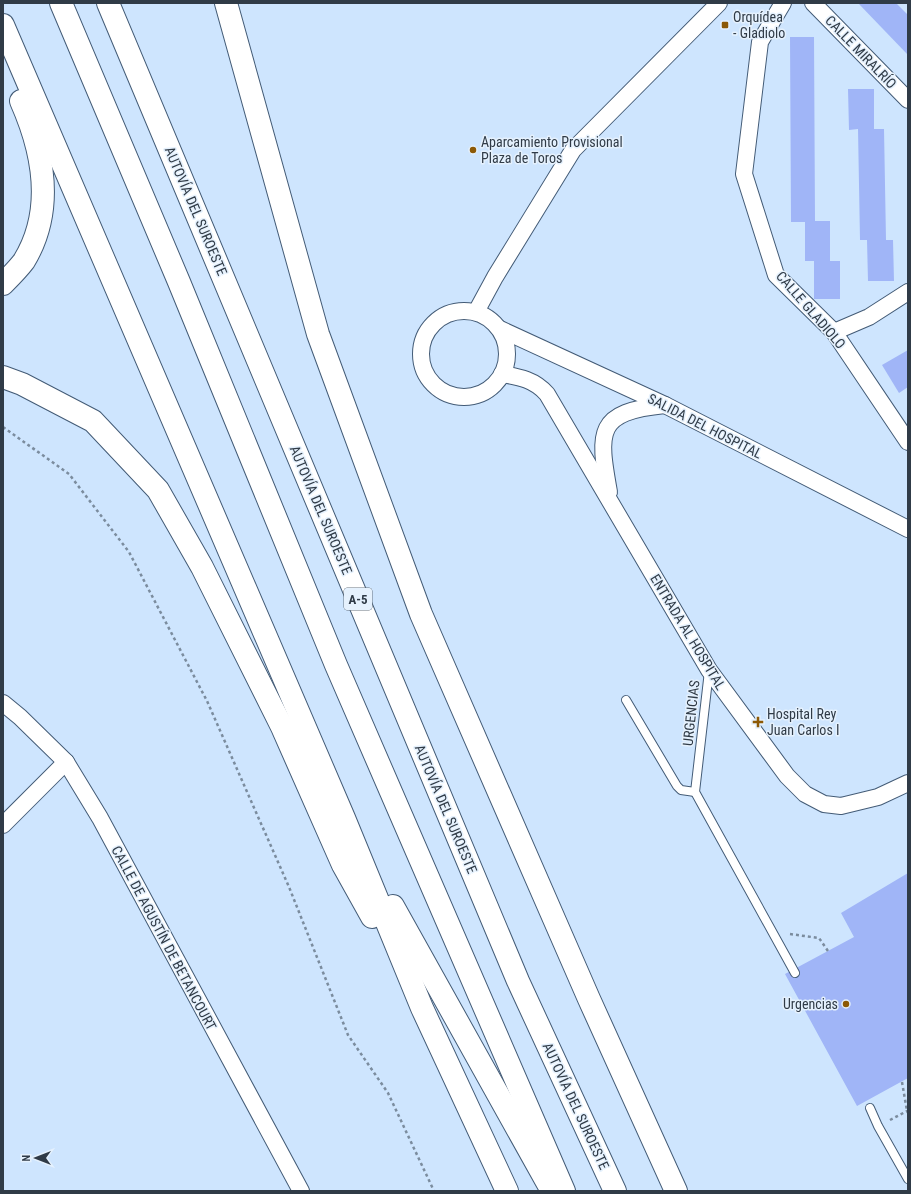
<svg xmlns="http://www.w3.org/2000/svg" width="911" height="1194" font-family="'Roboto Condensed',sans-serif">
  <rect width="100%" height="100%" fill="#cee5fe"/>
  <g fill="#a0b5f7">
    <path d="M858,3H896L908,15V55Z"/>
    <path d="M790,37H814L815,221H830V261H840V299H814V261H805V222H791Z"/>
    <path d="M848,89H874V129H884L886,240H893L894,281H868L867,240H860L858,129L849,130Z"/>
    <path d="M908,350V387L899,393L882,365Z"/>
    <path d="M908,873V1078L857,1106L785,974L854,937L841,913Z"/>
  </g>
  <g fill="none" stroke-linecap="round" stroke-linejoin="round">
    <defs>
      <g id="service">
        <path d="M709,671L695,792L795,973"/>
        <path d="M626,700L677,786L681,790L695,792"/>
        <path d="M870,1108L878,1126L908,1179"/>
      </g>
      <g id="minor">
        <path d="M783,3L760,42L744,174L776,275L834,332L908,442"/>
        <path d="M813,3L908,100"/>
        <circle cx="464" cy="354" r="43"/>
        <path d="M476,312L495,277L573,150L719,3"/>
        <path d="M500,329L665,405L908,529"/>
        <path d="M834,332L869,317L908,292"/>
        <path d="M502,374C520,377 535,380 547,394L709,670L787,776L805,794L824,804L841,806L878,797L908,783"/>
        <path d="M609,492C598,431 596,412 665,405"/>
        <path d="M3,703L20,717L66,762L100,818L301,1191"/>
        <path d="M3,825L66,762"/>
      </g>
      <g id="motorway">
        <path d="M61,3L179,282L336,665L564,1191"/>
        <path d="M108,3L518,981L615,1191"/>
        <path d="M226,3L318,334L421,614L589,999L676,1191"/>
        <path d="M3,25L344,818L422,1008L507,1191"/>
        <path d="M3,284C10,277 18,269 24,261C55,210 44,153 21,101"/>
        <path d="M3,377L22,384L93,421L158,490L202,567L282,727L343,865L372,917"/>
        <path d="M393,906L548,1184"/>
      </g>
    </defs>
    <use href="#service" stroke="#435b76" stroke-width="10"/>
    <use href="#minor" stroke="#435b76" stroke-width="18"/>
    <use href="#motorway" stroke="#435b76" stroke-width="24"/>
    <g stroke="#7b8c9e" stroke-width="2.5" stroke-dasharray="3 3" stroke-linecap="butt">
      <path d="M3,427L69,474L129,552L207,701L289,887L348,1035L388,1093L434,1191"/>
      <path d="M790,934L819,938L828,951"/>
      <path d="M902,1082L907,1111"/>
      <path d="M890,1120L907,1111L908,1113"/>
    </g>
    <use href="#service" stroke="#fff" stroke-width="8"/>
    <use href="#minor" stroke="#fff" stroke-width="16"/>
    <use href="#motorway" stroke="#fff" stroke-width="22"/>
  </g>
  <g fill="#8c5906" stroke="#e5f1fd" stroke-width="1.5">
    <rect x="721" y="21" width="8" height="8" rx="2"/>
    <circle cx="473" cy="150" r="4"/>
    <path d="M756 716h4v4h4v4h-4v4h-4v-4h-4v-4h4z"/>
    <circle cx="846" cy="1004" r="4"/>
  </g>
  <g text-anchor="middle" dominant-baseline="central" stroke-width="3" stroke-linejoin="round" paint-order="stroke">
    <rect fill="#e5f1fd" stroke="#66727e" stroke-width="1" x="344" y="588" width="28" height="22" rx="3"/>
    <g font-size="13" font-weight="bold" fill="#303b47">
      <text x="358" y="599">A-5</text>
    </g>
    <g font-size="14" fill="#303b47" stroke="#e5f1fd" text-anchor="start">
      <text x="733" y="17">Orquídea<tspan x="733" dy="16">- Gladiolo</tspan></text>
      <text x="481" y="142">Aparcamiento Provisional<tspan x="481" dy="16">Plaza de Toros</tspan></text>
      <text x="767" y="714">Hospital Rey<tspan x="767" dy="16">Juan Carlos I</tspan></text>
      <text x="838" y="1004" text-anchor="end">Urgencias</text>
    </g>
    <g font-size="14" fill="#303b47" stroke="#e5f1fd">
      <text transform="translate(861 52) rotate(46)">CALLE MIRALRÍO</text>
      <text transform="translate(196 211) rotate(67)">AUTOVÍA DEL SUROESTE</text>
      <text transform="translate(811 310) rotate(49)">CALLE GLADIOLO</text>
      <text transform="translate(705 426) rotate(27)">SALIDA DEL HOSPITAL</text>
      <text transform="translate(321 510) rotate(67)">AUTOVÍA DEL SUROESTE</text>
      <text transform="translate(688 632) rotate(59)">ENTRADA AL HOSPITAL</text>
      <text transform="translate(691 713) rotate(-84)">URGENCIAS</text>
      <text transform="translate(446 809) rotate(67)">AUTOVÍA DEL SUROESTE</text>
      <text transform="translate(164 938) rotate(62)">CALLE DE AGUSTÍN DE BETANCOURT</text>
      <text transform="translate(576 1106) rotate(65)">AUTOVÍA DEL SUROESTE</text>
    </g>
  </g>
  <rect width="911" height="1194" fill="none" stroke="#303b47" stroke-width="8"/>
  <g transform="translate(36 1158) rotate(270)" stroke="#e5f1fd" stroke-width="3" paint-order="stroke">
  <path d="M0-3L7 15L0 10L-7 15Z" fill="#303b47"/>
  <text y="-6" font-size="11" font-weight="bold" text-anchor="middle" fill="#303b47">N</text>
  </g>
</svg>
